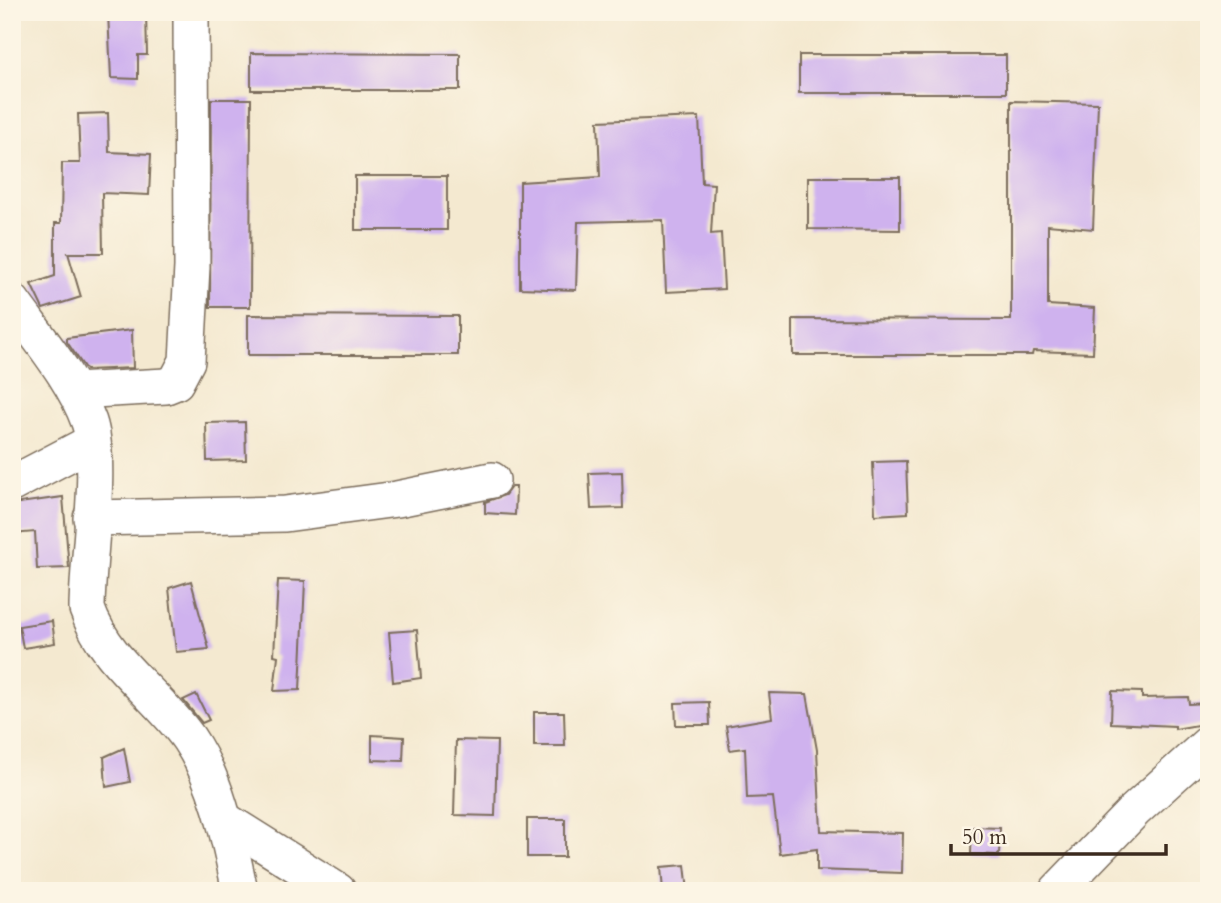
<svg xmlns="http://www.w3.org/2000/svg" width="1221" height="903" font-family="Cardo,serif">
  <rect width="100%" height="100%" fill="#fcf5e5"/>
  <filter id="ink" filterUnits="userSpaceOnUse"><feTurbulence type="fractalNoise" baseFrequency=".0143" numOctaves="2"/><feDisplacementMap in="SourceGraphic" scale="14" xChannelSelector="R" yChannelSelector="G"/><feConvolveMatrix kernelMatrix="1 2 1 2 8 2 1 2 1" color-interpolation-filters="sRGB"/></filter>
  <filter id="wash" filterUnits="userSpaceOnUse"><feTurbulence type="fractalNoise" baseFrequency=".00686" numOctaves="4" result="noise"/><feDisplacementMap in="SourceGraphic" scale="28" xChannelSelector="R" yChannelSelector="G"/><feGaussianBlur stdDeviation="1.57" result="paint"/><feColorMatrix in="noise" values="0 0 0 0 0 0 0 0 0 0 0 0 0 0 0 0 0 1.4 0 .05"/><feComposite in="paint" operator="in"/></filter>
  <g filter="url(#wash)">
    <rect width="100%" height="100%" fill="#f4e9d0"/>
    <g id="blocks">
      <g fill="#cfb2ee">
        <path d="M108,12H146L147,55H138V79L111,78Z"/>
        <path d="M251,53L460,54V90H251Z"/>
        <rect x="799" y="55" width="207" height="38"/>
        <path d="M211,99H251L250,307H210Z"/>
        <path d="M1011,101L1098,103L1093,229L1048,225V305L1095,308L1093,353L1033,351L1032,355H793V319L1011,320Z"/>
        <path d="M108,113L109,152L151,154L149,195L102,193L103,253H68L81,297L43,309L31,284L55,276V223H61L62,163H80L78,114Z"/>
        <path d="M699,117L702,183L714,184L711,234L721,233L724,289L666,292L663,220L578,222L576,290L520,288V182L600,177L598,121Z"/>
        <rect x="355" y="176" width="92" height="54"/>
        <path d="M808,177H900V230L808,229Z"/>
        <path d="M248,315L458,316V355H248Z"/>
        <path d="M132,330L133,368L86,370L67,342V338Z"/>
        <path d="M245,422L246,460L207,461L206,423Z"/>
        <path d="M906,461L908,513L875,515L873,462Z"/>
        <path d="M622,472L623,508L591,509L589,473Z"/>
        <path d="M511,487H516L515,515L485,513V502L505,495Z"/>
        <path d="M63,497L69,568L37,569L35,532L12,534V504Z"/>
        <path d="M278,580L305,581L300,690L274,691L278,656L274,655Z"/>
        <path d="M191,581L209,649L176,652L169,588Z"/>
        <path d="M52,621L55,643L23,648L19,626Z"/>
        <path d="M417,630L421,678L393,682L389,632Z"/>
        <path d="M1112,691L1142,692V698L1188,697L1189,704L1209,703V723L1175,729V726L1111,723Z"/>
        <path d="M769,693L807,694L817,750L821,831L903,833L902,873L817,870V849L780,854L773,797L747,798L745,748L730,750L726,726L772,718Z"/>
        <path d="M196,694L209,720L202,723L183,700Z"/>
        <path d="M709,702L710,725H676L675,703Z"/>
        <path d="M534,712H564L565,746H534Z"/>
        <path d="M372,735L404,737L403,761L372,760Z"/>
        <path d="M456,740L497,741L495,816L454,815Z"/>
        <path d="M124,748L130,782L106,787L104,757Z"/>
        <rect x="527" y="819" width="38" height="38"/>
        <path d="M972,827L1000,828L999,855L971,854Z"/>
        <path d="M685,865L688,891H663L661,867Z"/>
      </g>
    </g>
  </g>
  <g filter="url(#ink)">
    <use href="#blocks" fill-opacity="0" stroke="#7c6d5c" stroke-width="2"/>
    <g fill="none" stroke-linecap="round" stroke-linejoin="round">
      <defs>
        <g id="minor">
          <path d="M12,301C39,339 73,378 89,422C103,464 87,560 87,609C106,663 157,693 189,739C219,784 229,839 240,891"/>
          <path d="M75,391L166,386L176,382L187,361L192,267L191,12"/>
          <path d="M12,484L92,442"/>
          <path d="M91,518L285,514L397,499L492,480"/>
          <path d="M225,820L338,891"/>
          <path d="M1057,891L1134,811L1209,743"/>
        </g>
      </defs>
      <use href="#minor" stroke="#7c6d5c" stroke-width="38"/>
      <use href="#minor" stroke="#fff" stroke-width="35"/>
    </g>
  </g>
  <rect width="1221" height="903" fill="none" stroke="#fcf5e5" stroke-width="42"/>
  <path d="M951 844v10h215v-10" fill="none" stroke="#3b2a1e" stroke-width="3.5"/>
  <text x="962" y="844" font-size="21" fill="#3b2a1e" stroke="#fcf5e5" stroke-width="5" paint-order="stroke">50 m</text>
</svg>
